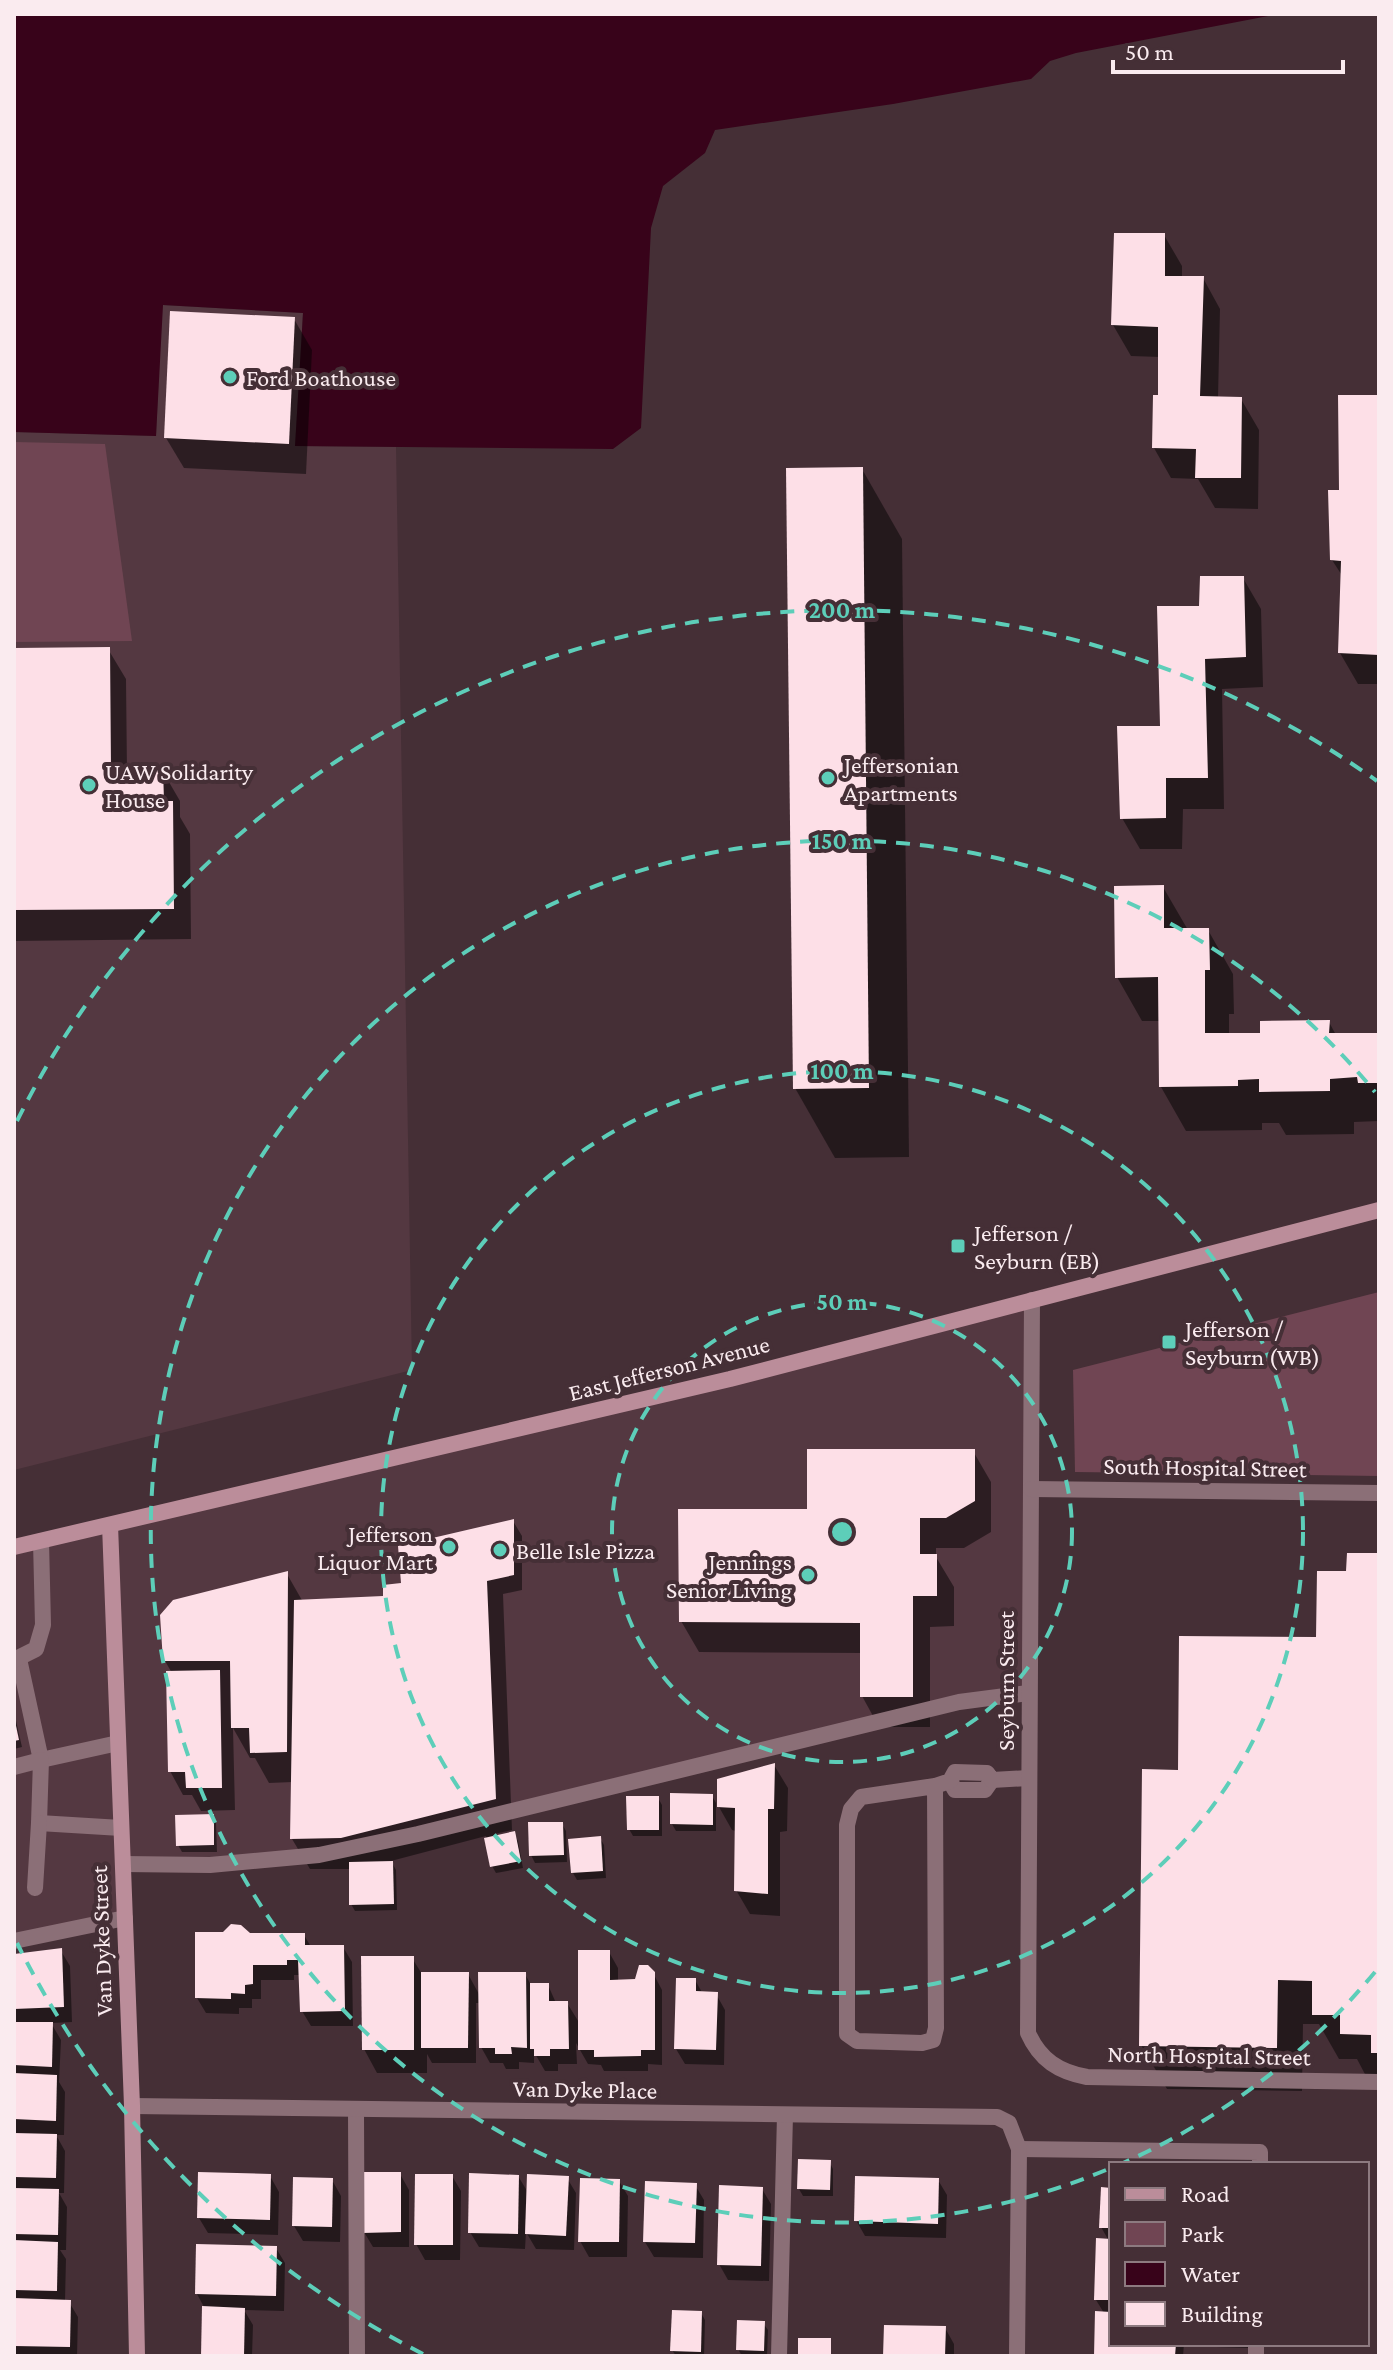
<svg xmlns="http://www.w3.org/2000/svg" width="1393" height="2370" font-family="'Crimson Pro',serif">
  <rect width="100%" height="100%" fill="#452f36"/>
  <g fill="#543841">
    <path d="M162,305L303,313L295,446L396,447L412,1370L14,1470V432L156,436Z"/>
    <path d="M1032,1300L1028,1693L319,1855L123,1864L125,1918L14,1941V1547Z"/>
  </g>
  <g fill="#704553">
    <path d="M14,442L105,444L132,641L14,642Z"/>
    <path d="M1379,1292V1476L1075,1472L1073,1370Z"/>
  </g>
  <path fill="#38031a" d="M14,14H1278L1076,53L1050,61L1031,79L893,104L715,130L705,153L663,186L651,228L641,428L613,449L295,446L303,313L163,305L156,436L14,432Z"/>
  <g fill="#0007">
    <path d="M1164,235L1182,266V278H1203L1220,309L1218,398L1241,399L1259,430L1258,509L1215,508L1198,479L1171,478L1154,448L1160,398V357L1131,356L1113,325Z"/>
    <path d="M294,319L312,350L306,474L184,468L166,438Z"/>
    <path d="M1379,397V684H1358L1340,653L1343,577L1332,560L1341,492Z"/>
    <path d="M862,469L902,539L909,1157L835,1158L795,1088Z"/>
    <path d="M1243,578L1261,609L1263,687L1222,689L1224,809H1183L1182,849H1140L1122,818L1162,728L1201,608Z"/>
    <path d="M108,649L126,679L127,770H162L180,801V817L190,834L191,939L14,941V650Z"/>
    <path d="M1163,887L1188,930H1208L1233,974L1234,1014H1229V1035H1262L1329,1022L1336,1035H1379V1121L1354,1122V1134L1286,1135L1279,1123H1262V1130L1186,1131L1161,1087L1160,1021H1142L1117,977Z"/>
    <path d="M973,1451L991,1482V1532L964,1548H936V1557L954,1587V1626L930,1627V1727H879L862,1696V1653L699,1652L681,1621L809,1511Z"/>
    <path d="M513,1521L522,1536V1590L503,1594L512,1830L494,1834V1838L514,1834L518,1841L523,1868L496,1873L492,1866L486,1836L391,1861L396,1870L397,1910L355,1911L351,1904V1869H310L292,1839L293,1782L269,1783L255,1758H250L233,1728L235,1810L201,1811L192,1795H183L170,1771L172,1673L165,1661L287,1574L303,1602L385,1598Z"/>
    <path d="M1379,1555V2078H1367L1357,2059H1339L1319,2024H1303L1302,2091L1167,2089L1141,2045L1180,1772L1318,1639L1348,1573Z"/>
    <path d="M14,1712L22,1747L14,1749Z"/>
    <path d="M774,1765L788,1788L787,1831L780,1832V1916L750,1914L736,1890V1831L732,1830L719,1807Z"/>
    <path d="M712,1796L716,1803V1831H676L672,1824Z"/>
    <path d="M658,1798L662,1805V1836H633L629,1829Z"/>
    <path d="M212,1816L216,1823L217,1852H182L178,1845Z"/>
    <path d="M562,1824L566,1831L567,1862L535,1863L531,1855Z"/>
    <path d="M600,1838L604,1845L606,1878L577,1880L573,1873Z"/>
    <path d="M249,1935H304L311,1947H343L352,1962L353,2026H311L302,2011L301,1975H294V1980H261V1999H252V2008H239V2014L206,2013L197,1998Z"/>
    <path d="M61,1951L70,1966L72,2022L51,2023L61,2040L59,2082L65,2092L64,2135H56L65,2151L64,2193H59L67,2207L66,2250H60L66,2259L65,2301L69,2302L78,2317L77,2356H14V1956Z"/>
    <path d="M609,1952L618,1968V1982L637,1981L653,1973L662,1990V2065L648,2064V2071H604L601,2065L588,2064L576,2043L577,2064H558V2071H545L534,2052V2063L519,2062V2069H506L503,2063H490L481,2047L480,2003H476V2063H432L427,2054V2073H377L364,2049L412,1958L422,1974H468L480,1996L525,1974L531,1985H548L556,2003H567L580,2024Z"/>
    <path d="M695,1980L703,1994H716L725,2010L724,2065L685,2064L676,2049Z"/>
    <path d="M829,2161L833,2169V2196H803L799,2189Z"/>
    <path d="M400,2174L409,2190V2247H373L364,2232Z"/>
    <path d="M270,2176L279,2192L278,2235L208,2233L199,2218Z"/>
    <path d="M452,2176L461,2191L460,2260H425L416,2244Z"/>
    <path d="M518,2176L529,2194L567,2178L576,2193L574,2250L536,2249L526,2232L525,2249L479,2247L470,2232Z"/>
    <path d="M332,2180L341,2196L340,2242L303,2241L294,2226Z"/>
    <path d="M938,2180L947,2195L946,2238L865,2236L856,2220Z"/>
    <path d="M619,2181L628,2196L627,2257H589L580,2241Z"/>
    <path d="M695,2185L704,2200L703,2258L654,2257L645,2242Z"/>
    <path d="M762,2189L771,2204L769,2281L728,2280L719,2264Z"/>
    <path d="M1111,2190V2344H1184L1183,2356H1096L1104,2313L1096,2300L1109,2241L1101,2227Z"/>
    <path d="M276,2248L285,2263L284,2311L244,2310L253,2325L252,2356H203L204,2307L197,2294Z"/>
    <path d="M701,2313L705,2320L704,2356H676L672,2350Z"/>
    <path d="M763,2323L768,2330L767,2356H742L738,2349Z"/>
    <path d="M945,2328L954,2344V2356H885Z"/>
    <path d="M1215,2344H1250V2348L1216,2347Z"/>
  </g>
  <g fill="#fddfe7">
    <path d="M1114,233H1165V276H1204L1200,396L1242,397L1241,478H1195L1196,449L1152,448L1153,395H1158V327L1111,325Z"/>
    <path d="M170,311L295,317L289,444L164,438Z"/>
    <path d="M1338,395H1379V655L1338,653L1341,561L1330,560L1328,490H1339Z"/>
    <path d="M863,467L869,1088L793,1089L786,468Z"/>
    <path d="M1200,576H1244L1246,657L1205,659L1208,778H1166V818L1120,819L1117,726H1160L1157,606H1199Z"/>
    <path d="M110,647L111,769L163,768L164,801H173L174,909L14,910V648Z"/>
    <path d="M1164,885V928H1209L1210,970H1205V1033H1260V1021L1330,1020L1329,1033H1379V1083H1358L1357,1077L1330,1079V1091L1259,1092V1079L1238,1080V1086L1159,1087L1158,977L1115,978L1114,886Z"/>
    <path d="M807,1449H975V1501L946,1518H920V1554H937V1596H913V1697H860V1623L679,1622L678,1509H807Z"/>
    <path d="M514,1519V1575L487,1581L496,1799L341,1838L290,1839L294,1600L383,1596V1585L401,1583L398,1546Z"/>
    <path d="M1347,1553H1379V2053H1371V2035L1340,2034V2015H1312V1981L1278,1980L1277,2048L1139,2046L1142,1769L1178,1770L1179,1636L1316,1637L1317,1571H1346Z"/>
    <path d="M288,1571L287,1752L250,1753L249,1728H231L230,1661H163L160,1615L173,1600Z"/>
    <path d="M220,1670L222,1788H186L185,1772H168L166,1671Z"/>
    <path d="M15,1721L19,1740L14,1741V1722Z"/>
    <path d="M775,1763L774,1809H768V1894L734,1891L735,1808L717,1807V1779Z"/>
    <path d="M670,1793L713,1794V1825L670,1824Z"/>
    <path d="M626,1796H659V1830H627Z"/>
    <path d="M214,1814V1845L176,1846L175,1815Z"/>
    <path d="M528,1822H563L564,1855L529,1856Z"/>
    <path d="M515,1831L521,1861L490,1867L484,1838Z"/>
    <path d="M601,1836L603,1871L571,1873L568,1839Z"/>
    <path d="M393,1861L394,1904L349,1905V1862Z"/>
    <path d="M231,1924L241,1925L250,1933H305V1945H344L345,2011L300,2012L298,1960H287V1965H253V1984L245,1985V1994L231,1993V1999L195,1998V1932H223Z"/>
    <path d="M62,1948L64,2007L14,2009V1954Z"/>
    <path d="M578,1950H610V1980L635,1979L639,1965H648L655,1972V2050H641V2056L594,2057V2050H578Z"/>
    <path d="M361,1956H414V2050H362Z"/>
    <path d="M421,1972H469L468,2048H421Z"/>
    <path d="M478,1972H526L527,2048L511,2047L512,2054H495V2048H479Z"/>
    <path d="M676,1978H696V1991L718,1992L716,2050L674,2049Z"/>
    <path d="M530,1983H549V2001H568L569,2049H550V2056H534V2049H530Z"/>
    <path d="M14,2022H53L52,2067L14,2065Z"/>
    <path d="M14,2073L57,2075L56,2121L14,2119Z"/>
    <path d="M14,2133L57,2134L56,2178L14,2177Z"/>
    <path d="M798,2159L831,2160L830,2190L797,2189Z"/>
    <path d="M198,2172L271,2174L270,2220L197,2218Z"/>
    <path d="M362,2172H401V2232L362,2233Z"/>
    <path d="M469,2173L519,2175L518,2234L468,2233Z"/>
    <path d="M415,2174H453V2245H414Z"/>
    <path d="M527,2174L569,2176L566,2236L525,2234Z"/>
    <path d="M855,2176L939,2178L938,2224L854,2221Z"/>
    <path d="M293,2177L333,2178L332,2227L292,2226Z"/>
    <path d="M580,2178L620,2179L619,2242H578Z"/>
    <path d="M645,2181L697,2183L695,2243L643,2242Z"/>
    <path d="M719,2185L763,2187L761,2266L717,2265Z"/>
    <path d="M1101,2187L1111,2188V2228H1099Z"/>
    <path d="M14,2188L59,2189L58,2235L14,2234Z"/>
    <path d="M1096,2238L1111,2239V2300H1094Z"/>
    <path d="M14,2240L58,2242L57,2291L14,2290Z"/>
    <path d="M196,2244L277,2246L276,2296L195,2294Z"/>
    <path d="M14,2298L71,2300L70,2347L14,2346Z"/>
    <path d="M202,2306L245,2308L244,2356H201Z"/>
    <path d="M672,2310L702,2311L701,2352L670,2351Z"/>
    <path d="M1095,2311L1111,2312V2344H1176L1175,2356H1094Z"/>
    <path d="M737,2320L765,2321L764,2351L736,2350Z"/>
    <path d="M884,2325L946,2326L945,2356H883Z"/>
    <rect x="798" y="2338" width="33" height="18"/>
  </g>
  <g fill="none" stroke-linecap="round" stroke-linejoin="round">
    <g stroke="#8b6f77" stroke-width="16">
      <path d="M19,1659L41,1760L118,1743"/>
      <path d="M14,1660L36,1649L43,1625L41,1541"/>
      <path d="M14,1767L41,1760L39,1823L121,1828"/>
      <path d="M950,1781L955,1790H985L992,1780"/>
      <path d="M935,1786L936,2028L933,2040L922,2043L857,2041L847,2034V1825L851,1809L861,1797L935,1786L950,1781L955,1772L987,1773L992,1780L1028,1778"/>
      <path d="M123,1864L210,1865L319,1855L418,1834L959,1702L1028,1693"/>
      <path d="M35,1888L39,1823"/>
      <path d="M14,1941L125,1918"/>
      <path d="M356,2110L357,2356"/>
      <path d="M1019,2149L1260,2152V2164"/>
      <path d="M779,2356L785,2115"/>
      <path d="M1256,2356V2344"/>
    </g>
    <g stroke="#8b6f77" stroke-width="16">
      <path d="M1032,1300L1028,2033C1040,2060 1059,2072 1087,2077L1379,2082"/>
      <path d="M1031,1489L1379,1493"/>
      <path d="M132,2106L997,2117L1009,2123L1019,2149L1017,2356"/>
    </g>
    <g stroke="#bb8d9a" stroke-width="16">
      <path d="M110,1525L132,2106L137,2356"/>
      <path d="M14,1547L730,1379L1379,1210"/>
    </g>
  </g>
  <g fill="none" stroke="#5dceb9" stroke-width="4" stroke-dasharray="14 10">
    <circle cx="842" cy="1532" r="230"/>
    <circle cx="842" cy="1532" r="461"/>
    <path d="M1375 1972A691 691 0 0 1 1123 2163M1106 2170A691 691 0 1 1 1375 1092"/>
    <path d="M423 2354A922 922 0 0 1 17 1943M17 1121A922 922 0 0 1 1377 781"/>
  </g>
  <g fill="#5dceb9" stroke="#452f36" stroke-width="3">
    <circle cx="230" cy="377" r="8"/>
    <circle cx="828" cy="778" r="8"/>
    <circle cx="89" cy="785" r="8"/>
    <rect x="950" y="1238" width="16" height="16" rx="4"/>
    <rect x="1161" y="1334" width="16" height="16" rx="4"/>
    <circle cx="449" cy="1547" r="8"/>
    <circle cx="500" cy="1550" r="8"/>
    <circle cx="808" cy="1575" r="8"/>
  </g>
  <g text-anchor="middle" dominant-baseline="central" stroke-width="8" stroke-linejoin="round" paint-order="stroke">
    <g font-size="24" fill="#faebef" stroke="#452f36" text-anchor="start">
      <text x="246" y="377">Ford Boathouse</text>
      <text x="844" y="764">Jeffersonian<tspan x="844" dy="28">Apartments</tspan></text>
      <text x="105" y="771">UAW Solidarity<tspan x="105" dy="28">House</tspan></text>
      <text x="974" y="1232">Jefferson /<tspan x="974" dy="28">Seyburn (EB)</tspan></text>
      <text x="1185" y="1328">Jefferson /<tspan x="1185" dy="28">Seyburn (WB)</tspan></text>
      <text x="433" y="1533" text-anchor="end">Jefferson<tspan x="433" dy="28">Liquor Mart</tspan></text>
      <text x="516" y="1550">Belle Isle Pizza</text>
      <text x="792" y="1561" text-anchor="end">Jennings<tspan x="792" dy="28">Senior Living</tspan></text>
    </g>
    <g font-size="24" fill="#faebef" stroke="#452f36">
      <text transform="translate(669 1368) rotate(-14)">East Jefferson Avenue</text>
      <text transform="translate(1205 1467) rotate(1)">South Hospital Street</text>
      <text transform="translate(1005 1681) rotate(-90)">Seyburn Street</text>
      <text transform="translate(101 1941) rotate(-92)">Van Dyke Street</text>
      <text transform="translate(1209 2055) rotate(1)">North Hospital Street</text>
      <text transform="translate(585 2089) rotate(1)">Van Dyke Place</text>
    </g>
  </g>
  <circle cx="842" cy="1532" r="12" fill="#5dceb9" stroke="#452f36" stroke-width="4"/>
  <g font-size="24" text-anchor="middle" font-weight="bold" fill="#5dceb9" stroke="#452f36" stroke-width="8" stroke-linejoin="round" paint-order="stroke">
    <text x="842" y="618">200 m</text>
    <text x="842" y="849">150 m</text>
    <text x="842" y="1079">100 m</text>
    <text x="842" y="1310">50 m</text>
  </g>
  <rect width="1393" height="2370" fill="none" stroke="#faebef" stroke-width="32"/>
  <rect x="1109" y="2162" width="260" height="184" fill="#452f36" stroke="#8d7a80" stroke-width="2"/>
  <rect x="1125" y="2188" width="40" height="12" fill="#bb8d9a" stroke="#8d7a80" stroke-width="2"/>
  <text x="1181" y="2202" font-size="24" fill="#faebef">Road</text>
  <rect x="1125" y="2222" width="40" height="24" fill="#704553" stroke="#8d7a80" stroke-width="2"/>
  <text x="1181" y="2242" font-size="24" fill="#faebef">Park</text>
  <rect x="1125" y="2262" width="40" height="24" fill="#38031a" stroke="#8d7a80" stroke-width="2"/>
  <text x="1181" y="2282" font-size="24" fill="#faebef">Water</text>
  <rect x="1125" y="2302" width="40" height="24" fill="#fddfe7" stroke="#8d7a80" stroke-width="2"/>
  <text x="1181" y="2322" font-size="24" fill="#faebef">Building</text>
  <path d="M1113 60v12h230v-12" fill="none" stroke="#faebef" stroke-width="4"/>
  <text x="1125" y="60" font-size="24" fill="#faebef" stroke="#452f36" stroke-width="6" paint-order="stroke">50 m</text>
</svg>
